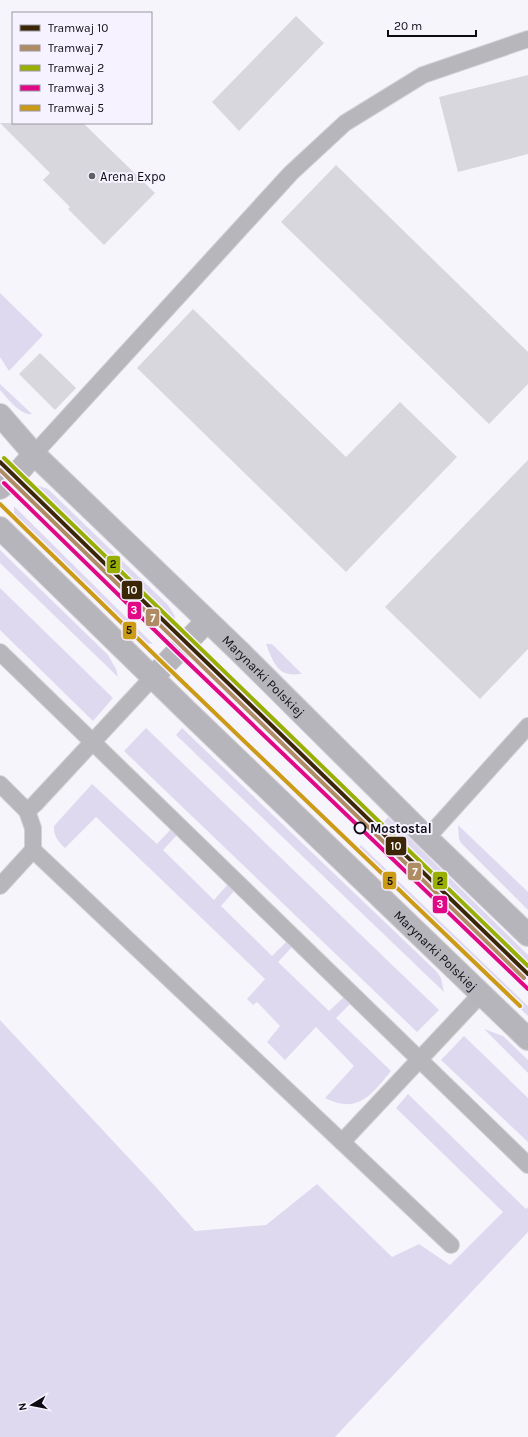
<svg xmlns="http://www.w3.org/2000/svg" width="528" height="1437" font-family="Karla,sans-serif">
  <rect width="100%" height="100%" fill="#f7f5fc"/>
  <g fill="#dfd9f0">
    <path d="M0,293L43,335L9,371L0,357Z"/>
    <path d="M0,384L32,414C21,416 7,398 0,390Z"/>
    <path d="M33,485L39,486L48,489L168,605L175,616V623Z"/>
    <path d="M14,506L153,644L145,643L139,640L18,524L14,513Z"/>
    <path d="M0,550L108,655L116,669L118,677L0,563Z"/>
    <path d="M0,588L113,698L93,721L0,630Z"/>
    <path d="M266,644H271L273,645L302,674C298,674 293,675 289,674C276,673 270,654 266,644Z"/>
    <path d="M146,728L439,1010L417,1032L124,751Z"/>
    <path d="M182,728L437,972L441,978L444,992L176,735Z"/>
    <path d="M92,784L157,844L171,829L177,835L163,850L214,900L228,884L235,890L221,906L272,956L287,941L293,946L278,962L329,1011L345,996L352,1002L336,1018L391,1071C372,1094 358,1115 325,1098L354,1066L316,1027L285,1060L267,1042L280,1026L257,1002L253,1005L247,999L265,979L96,817L65,848C59,842 53,836 54,826Z"/>
    <path d="M388,817L528,955V964L383,823Z"/>
    <path d="M458,825L528,892V910L461,843L459,839Z"/>
    <path d="M361,845L528,1006V1016L356,851Z"/>
    <path d="M0,1020L154,1185L195,1231L266,1225L317,1184L392,1257L419,1244L450,1265L503,1212L396,1108L408,1094L526,1209L528,1207V1232L335,1437H0Z"/>
    <path d="M484,1029L503,1036L528,1060V1073Z"/>
    <path d="M464,1036L528,1098V1142L441,1060Z"/>
  </g>
  <g fill="#d9d7de">
    <path d="M296,16L324,43L239,131L212,102Z"/>
    <path d="M528,75V154L458,172L439,97Z"/>
    <path d="M0,123H83L155,193L104,245L68,209L70,207L43,180L50,173Z"/>
    <path d="M336,165L528,352V384L489,424L281,222Z"/>
    <path d="M193,309L346,457L400,402L457,457L346,572L137,368Z"/>
    <path d="M40,353L76,388L55,410L19,374Z"/>
    <path d="M528,460V649L480,699L385,607Z"/>
  </g>
  <g fill="none" stroke-linecap="round" stroke-linejoin="round">
    <defs>
      <g id="lane">
        <path d="M34,454L291,173L345,123L423,75L528,39"/>
        <path d="M0,652L528,1165"/>
        <path d="M0,784L27,811L33,828V850L0,886"/>
        <path d="M27,811L35,804L153,677"/>
        <path d="M427,838L528,726"/>
        <path d="M33,850L451,1245"/>
        <path d="M342,1142L481,994"/>
      </g>
      <g id="secondary">
        <path id="s1" d="M0,415L34,454L241,653L427,838L528,935"/>
        <path d="M0,488L15,476L34,454"/>
        <path id="s2" d="M0,528L187,711L528,1039"/>
        <path d="M153,677L207,621"/>
      </g>
    </defs>
    <use href="#lane" stroke="#d3d1d6" stroke-width="18"/>
    <use href="#secondary" stroke="#d3d1d6" stroke-width="24"/>
    <use href="#lane" stroke="#b7b6bb" stroke-width="16"/>
    <use href="#secondary" stroke="#b7b5bc" stroke-width="22"/>
    <defs>
      <path id="tram-1" d="M0,462L528,974"/>
      <path id="tram-2" d="M0,470L524,978"/>
      <path id="tram-3" d="M4,458L528,966"/>
      <path id="tram-4" d="M4,483L177,652L528,989"/>
      <path id="tram-5" d="M0,504L165,665L520,1006"/>
    </defs>
    <use href="#tram-1" stroke="#f6f2ff" stroke-width="7"/>
    <use href="#tram-2" stroke="#f6f2ff" stroke-width="7"/>
    <use href="#tram-3" stroke="#f6f2ff" stroke-width="7"/>
    <use href="#tram-4" stroke="#f6f2ff" stroke-width="7"/>
    <use href="#tram-5" stroke="#f6f2ff" stroke-width="7"/>
    <use href="#tram-1" stroke="#3b2706" stroke-width="4"/>
    <use href="#tram-2" stroke="#b08c65" stroke-width="4"/>
    <use href="#tram-3" stroke="#99af04" stroke-width="4"/>
    <use href="#tram-4" stroke="#e10886" stroke-width="4"/>
    <use href="#tram-5" stroke="#cc9b16" stroke-width="4"/>
  </g>
  <circle fill="#605e65" stroke="#f6f2ff" stroke-width="1.5" cx="92" cy="176" r="4"/>
  <circle fill="#f6f2ff" stroke="#0e0c13" stroke-width="2" cx="360" cy="828" r="5.5"/>
  <g text-anchor="middle" dominant-baseline="central" stroke-width="4" stroke-linejoin="round" paint-order="stroke">
    <g font-size="13" fill="#0e0c13" stroke="#f6f2ff" text-anchor="start">
      <text x="100" y="176">Arena Expo</text>
    </g>
    <g font-size="13" fill="#0e0c13" stroke="#f6f2ff">
      <text stroke="none"><textPath href="#s1" startOffset="371">Marynarki Polskiej</textPath></text>
      <text stroke="none"><textPath href="#s2" startOffset="607">Marynarki Polskiej</textPath></text>
    </g>
    <g font-size="13" font-weight="bold" fill="#0e0c13" stroke="#f6f2ff" text-anchor="start">
      <text x="370" y="828">Mostostal</text>
    </g>
  </g>
  <g stroke="#f6f2ff" stroke-width="1.5">
    <rect x="106" y="555" width="15" height="19" rx="4" fill="#99af04"/>
    <rect x="121" y="580" width="22" height="20" rx="4" fill="#3b2706"/>
    <rect x="127" y="601" width="15" height="19" rx="4" fill="#e10886"/>
    <rect x="145" y="608" width="15" height="19" rx="4" fill="#b08c65"/>
    <rect x="122" y="621" width="15" height="19" rx="4" fill="#cc9b16"/>
    <rect x="385" y="836" width="22" height="20" rx="4" fill="#3b2706"/>
    <rect x="407" y="862" width="15" height="19" rx="4" fill="#b08c65"/>
    <rect x="432" y="871" width="16" height="19" rx="4" fill="#99af04"/>
    <rect x="382" y="871" width="15" height="19" rx="4" fill="#cc9b16"/>
    <rect x="432" y="895" width="16" height="19" rx="4" fill="#e10886"/>
  </g>
  <g font-size="11" text-anchor="middle" font-weight="bold" fill="#fff">
    <text x="132" y="594">10</text>
    <text x="134" y="614">3</text>
    <text x="153" y="622">7</text>
    <text x="396" y="850">10</text>
    <text x="415" y="876">7</text>
    <text x="440" y="908">3</text>
  </g>
  <g font-size="11" text-anchor="middle" font-weight="bold" fill="#111">
    <text x="113" y="568">2</text>
    <text x="129" y="634">5</text>
    <text x="440" y="885">2</text>
    <text x="390" y="885">5</text>
  </g>
  <rect x="12" y="12" width="140" height="112" fill="#f6f2ff" stroke="#9996a1"/>
  <rect x="20" y="25" width="20" height="6" fill="#3b2706" stroke="#9996a1"/>
  <text x="48" y="32" font-size="12" fill="#0e0c13">Tramwaj 10</text>
  <rect x="20" y="45" width="20" height="6" fill="#b08c65" stroke="#9996a1"/>
  <text x="48" y="52" font-size="12" fill="#0e0c13">Tramwaj 7</text>
  <rect x="20" y="65" width="20" height="6" fill="#99af04" stroke="#9996a1"/>
  <text x="48" y="72" font-size="12" fill="#0e0c13">Tramwaj 2</text>
  <rect x="20" y="85" width="20" height="6" fill="#e10886" stroke="#9996a1"/>
  <text x="48" y="92" font-size="12" fill="#0e0c13">Tramwaj 3</text>
  <rect x="20" y="105" width="20" height="6" fill="#cc9b16" stroke="#9996a1"/>
  <text x="48" y="112" font-size="12" fill="#0e0c13">Tramwaj 5</text>
  <g transform="translate(32 1405) rotate(260)" stroke="#f6f2ff" stroke-width="3" paint-order="stroke">
  <path d="M0-3L7 15L0 10L-7 15Z" fill="#0e0c13"/>
  <text y="-6" font-size="11" font-weight="bold" text-anchor="middle" fill="#0e0c13">N</text>
  </g>
  <path d="M388 30v6h88v-6" fill="none" stroke="#0e0c13" stroke-width="2"/>
  <text x="394" y="30" font-size="12" fill="#0e0c13" stroke="#f6f2ff" stroke-width="3" paint-order="stroke">20 m</text>
</svg>
